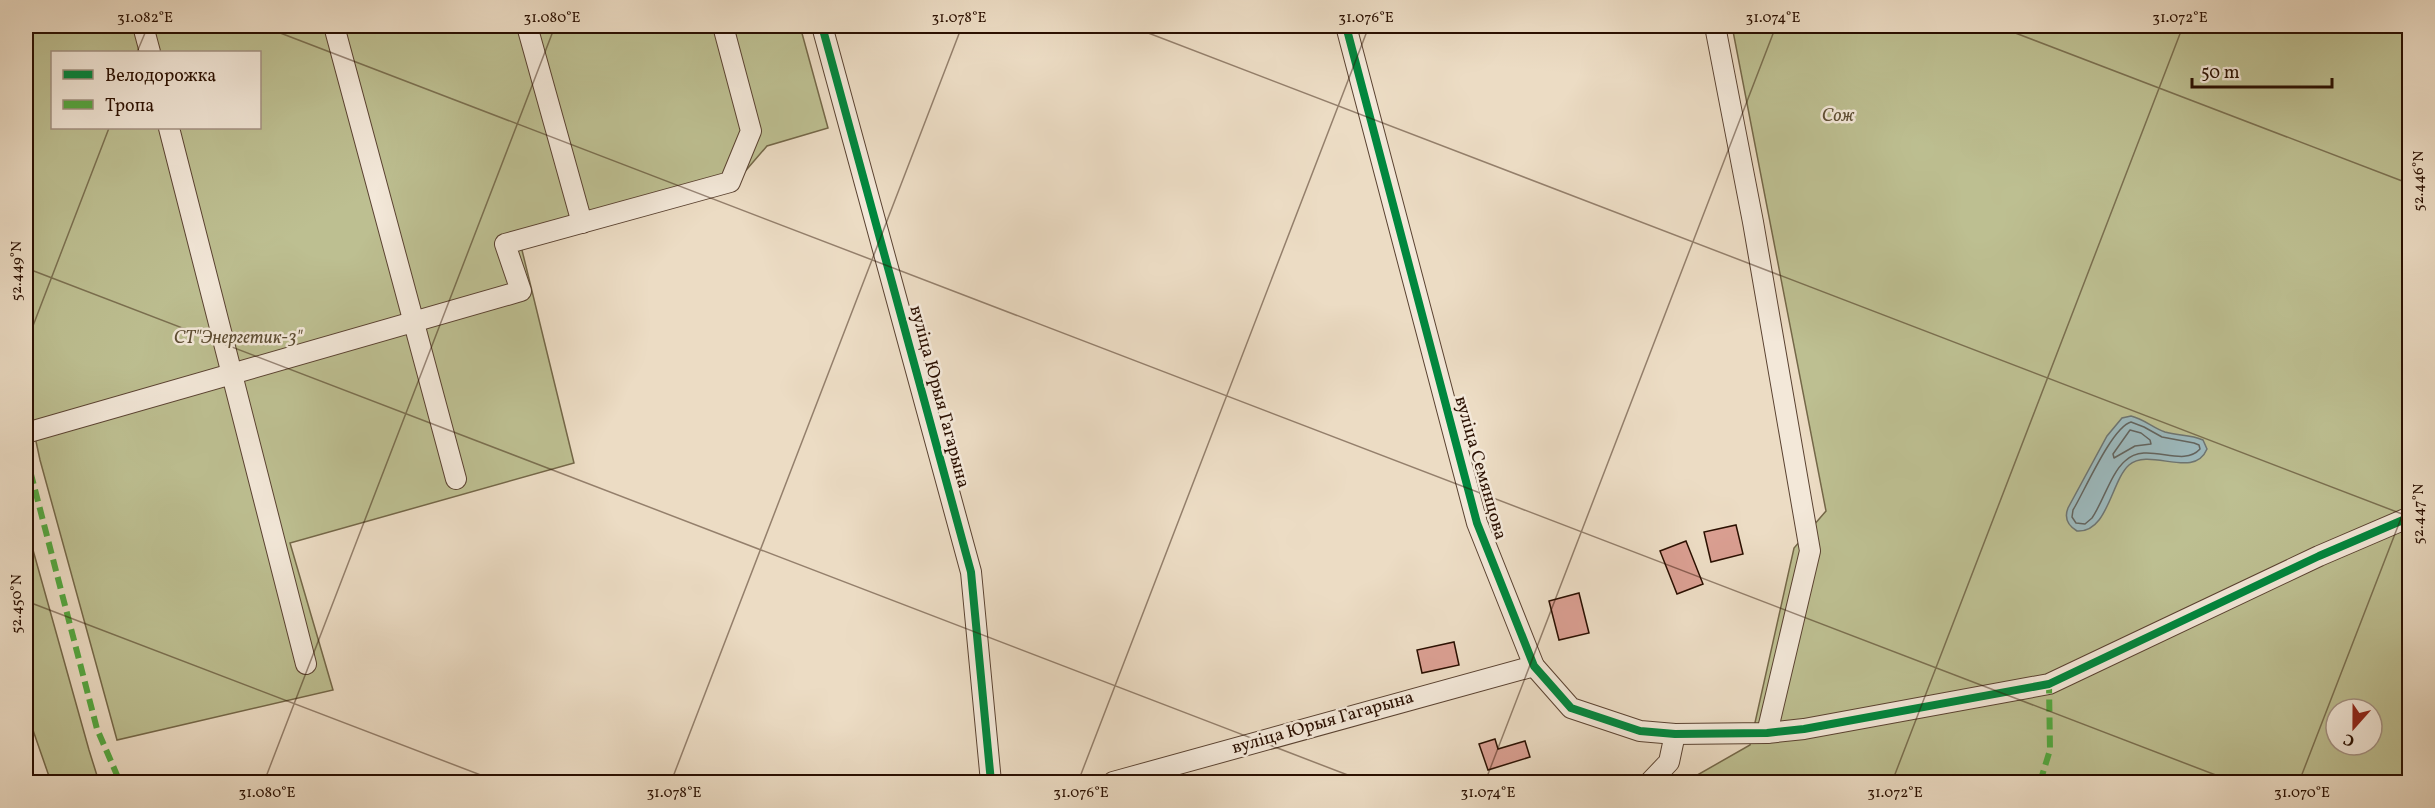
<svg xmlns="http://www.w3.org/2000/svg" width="2435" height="808" font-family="Vollkorn,serif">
  <rect width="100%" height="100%" fill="#ecdcc4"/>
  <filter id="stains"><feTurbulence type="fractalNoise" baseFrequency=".00333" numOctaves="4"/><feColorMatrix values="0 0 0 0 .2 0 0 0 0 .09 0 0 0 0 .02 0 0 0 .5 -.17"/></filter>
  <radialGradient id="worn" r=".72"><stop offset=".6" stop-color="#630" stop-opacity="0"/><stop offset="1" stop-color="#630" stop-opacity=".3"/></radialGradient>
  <g fill="#bdbf91" stroke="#746748" stroke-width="1.5" fill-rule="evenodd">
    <path d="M26,26H800L828,128L767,146L735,183L521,246L574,463L290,543L333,690L117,740L40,460L26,395ZM52,52H260V128H52Z"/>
    <path d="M1732,26H2409V782H1685L1750,745L1794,548L1826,511ZM2336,709H2372V745H2336Z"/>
    <path d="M26,525L89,750L99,782H51L26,710Z"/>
  </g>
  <path fill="#9cb9bd" stroke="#6e7571" stroke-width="1.5" d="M2131,416C2144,419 2153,428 2165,432C2178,436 2190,434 2203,440L2207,449C2194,480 2150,447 2129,465C2111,481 2108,533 2077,531C2067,525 2064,518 2068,508L2107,436L2122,418Z"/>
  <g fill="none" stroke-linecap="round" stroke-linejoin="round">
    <g stroke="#63645e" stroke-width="1.5">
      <path d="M2131,422L2144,427L2162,437L2194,443L2199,445L2200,449C2182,469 2147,440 2125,461C2111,473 2103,502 2092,518L2085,524L2076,523L2072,517L2073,510C2084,492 2112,427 2131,422Z"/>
      <path d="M2130,430L2141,433L2150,440L2151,444L2135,446L2114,458L2113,454Z"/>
    </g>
  </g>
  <g fill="#da9f92" stroke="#2a0f00" stroke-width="1.5">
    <path d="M1736,525L1743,554L1711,562L1704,532Z"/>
    <path d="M1686,541L1703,584L1677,594L1660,551Z"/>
    <path d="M1579,593L1589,633L1559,640L1549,601Z"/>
    <path d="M1454,642L1459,665L1422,673L1417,650Z"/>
    <path d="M1495,739L1498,749L1525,741L1530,757L1488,770L1479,744Z"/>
  </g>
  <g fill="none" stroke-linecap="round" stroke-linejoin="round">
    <defs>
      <g id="minor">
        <path d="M143,26L150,52"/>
        <path d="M334,26L456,479"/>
        <path d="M527,26L582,223"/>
        <path d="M822,26L971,572L991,782"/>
        <path d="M1346,26L1477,523L1534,666L1571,708L1640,731L1675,734L1767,733L1804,729L2049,684L2319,556L2410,517"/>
        <path d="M1715,26L1753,222L1810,551L1767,733"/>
        <path d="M169,128L306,664"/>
        <path d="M26,433L521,291L505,244L730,182L751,131L723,26"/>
        <path d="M1113,782L1534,666"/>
        <path d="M1650,782L1669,762L1675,734"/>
      </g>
    </defs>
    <use href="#minor" stroke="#5a4231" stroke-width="22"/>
    <use href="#minor" stroke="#f3e8d9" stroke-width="20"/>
    <g stroke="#53a840" stroke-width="6" stroke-dasharray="12 6" stroke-linecap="butt">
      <path d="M26,455L97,729L120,782"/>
      <path d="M2040,782L2050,750L2049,684"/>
    </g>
    <defs>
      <g id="cycleway">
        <path d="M822,26L971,572L991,782"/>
        <path d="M1346,26L1477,523L1534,666L1571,708L1640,731L1675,734L1767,733L1804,729L2049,684L2319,556L2410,517"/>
      </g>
    </defs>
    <use href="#cycleway" stroke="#f3e8d9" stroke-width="11"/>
    <use href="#cycleway" stroke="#00873e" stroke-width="8"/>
  </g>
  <path fill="none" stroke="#2a0f00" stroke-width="1.5" stroke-opacity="0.45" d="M262,26L2234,782M1130,26L2410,517M1997,26L2410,184M137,52L148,26M26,268L1366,782M26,344L109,128M26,601L499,782M264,782L555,26M671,782L962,26M1078,782L1369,26M1485,782L1776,26M1892,782L2183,26M2299,782L2410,495"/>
  <g text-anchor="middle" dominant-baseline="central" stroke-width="5" stroke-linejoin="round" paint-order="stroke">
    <g font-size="18" font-style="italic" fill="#5d4d33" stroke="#f3e8d9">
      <text x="1838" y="116">Сож</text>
      <text x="238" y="338">СТ"Энергетик-3"</text>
    </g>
    <g font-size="18" fill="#2a0f00" stroke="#f3e8d9">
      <text transform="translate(939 397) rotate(75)">вуліца Юрыя Гагарына</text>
      <text transform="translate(1480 468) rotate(74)">вуліца Семянцова</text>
      <text transform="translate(1323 723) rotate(-16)">вуліца Юрыя Гагарына</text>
    </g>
  </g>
  <rect width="2435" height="808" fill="none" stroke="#ecdcc4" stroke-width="66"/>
  <rect x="51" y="51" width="210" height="78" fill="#f3e8d9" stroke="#a39182" stroke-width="1.5"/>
  <rect x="63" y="70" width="30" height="9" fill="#00873e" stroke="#a39182" stroke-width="1.5"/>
  <text x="105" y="81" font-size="18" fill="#2a0f00">Велодорожка</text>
  <rect x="63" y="100" width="30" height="9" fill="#53a840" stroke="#a39182" stroke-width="1.5"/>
  <text x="105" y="111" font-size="18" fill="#2a0f00">Тропа</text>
  <g transform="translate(2354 727) rotate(201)"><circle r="28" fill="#f3e8d9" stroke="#a39182" stroke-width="1.5"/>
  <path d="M0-4.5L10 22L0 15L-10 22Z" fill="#8f2418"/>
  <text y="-9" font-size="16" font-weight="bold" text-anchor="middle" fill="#2a0f00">С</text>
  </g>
  <path d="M2192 78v9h140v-9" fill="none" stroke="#2a0f00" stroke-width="3"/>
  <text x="2201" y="78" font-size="18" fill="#2a0f00" stroke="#f3e8d9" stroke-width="4.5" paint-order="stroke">50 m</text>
  <rect x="33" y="33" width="2369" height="742" fill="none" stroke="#2a0f00" stroke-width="2"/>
  <g font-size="15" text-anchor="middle" fill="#2a0f00">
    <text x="145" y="22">31.082°E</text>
    <text x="552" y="22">31.080°E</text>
    <text x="959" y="22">31.078°E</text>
    <text x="1366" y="22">31.076°E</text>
    <text x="1773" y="22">31.074°E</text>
    <text x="2180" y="22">31.072°E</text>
    <text transform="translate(2418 181) rotate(-90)" y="5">52.446°N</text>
    <text transform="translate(16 271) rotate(-90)" y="5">52.449°N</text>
    <text transform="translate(2418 514) rotate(-90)" y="5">52.447°N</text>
    <text transform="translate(16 604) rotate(-90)" y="5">52.450°N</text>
    <text x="267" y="797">31.080°E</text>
    <text x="674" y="797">31.078°E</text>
    <text x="1081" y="797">31.076°E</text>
    <text x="1488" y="797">31.074°E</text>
    <text x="1895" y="797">31.072°E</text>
    <text x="2302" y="797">31.070°E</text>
  </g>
  <rect width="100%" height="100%" filter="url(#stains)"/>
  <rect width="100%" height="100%" fill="url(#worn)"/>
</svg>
